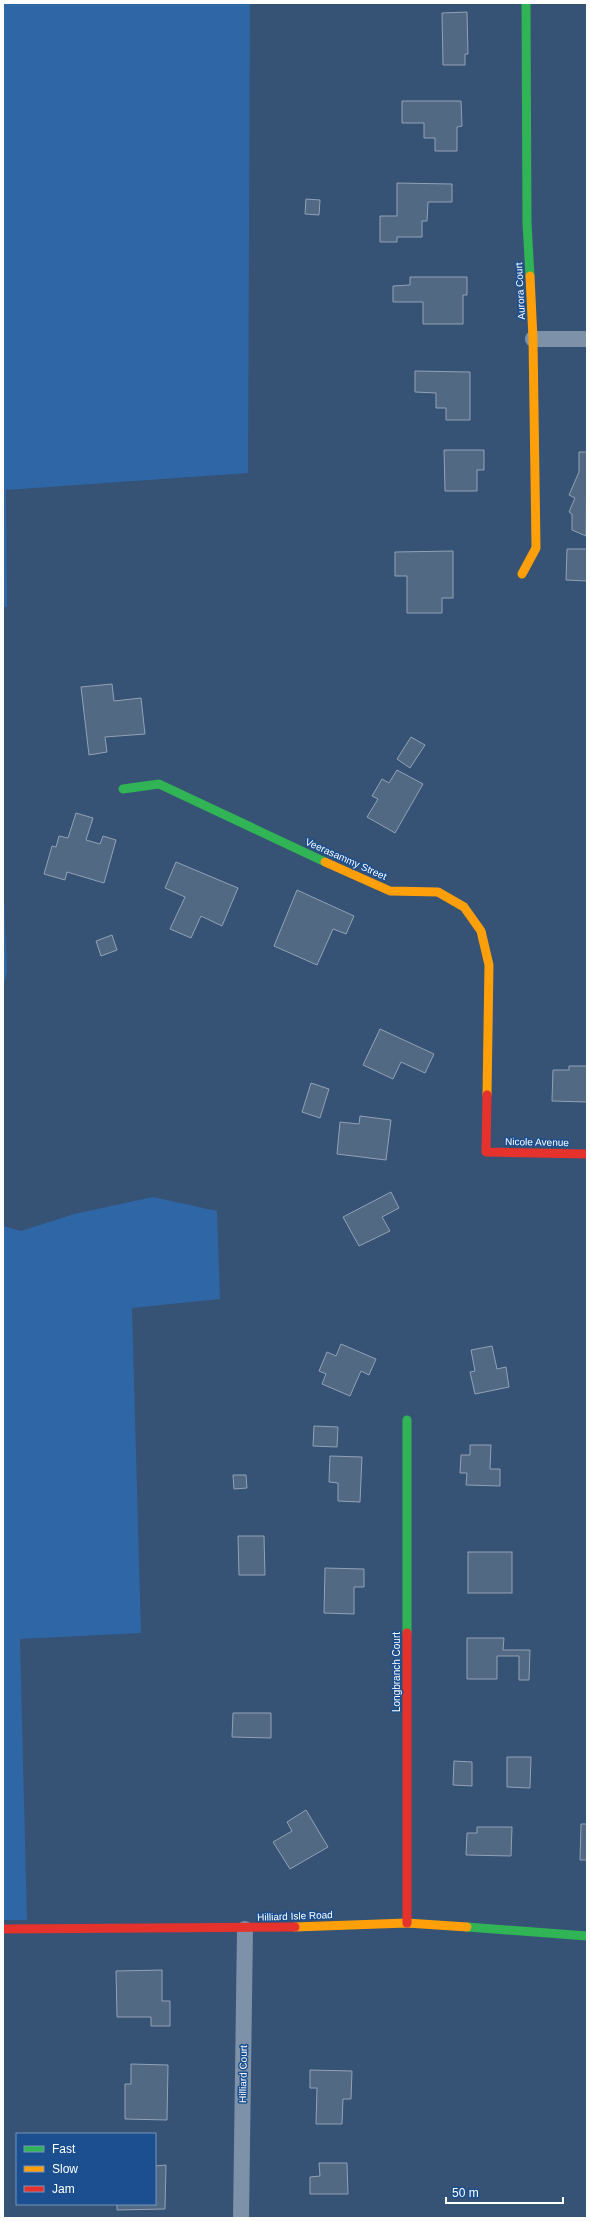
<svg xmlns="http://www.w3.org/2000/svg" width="590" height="2221" font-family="Helvetica,sans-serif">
  <rect width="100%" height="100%" fill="#365274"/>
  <g fill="#2f66a5">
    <path d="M3,3H250L248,473L6,490L7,607H3Z"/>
    <path d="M3,873L7,972L3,988Z"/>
    <path d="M153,1197L217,1211L220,1299L132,1308L141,1633L20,1639L27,1920H3V1226L21,1231L74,1214Z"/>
  </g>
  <g fill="#526984" stroke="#92a2b6">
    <path d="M467,12L468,54H465V65H443L442,13Z"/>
    <path d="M402,101H461L462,126L457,127V151H435V138H424V123H402Z"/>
    <path d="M397,183L452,184V202H428L427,221H422V237H397V242H380V216H397Z"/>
    <path d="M306,199L320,200L319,215L305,214Z"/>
    <path d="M410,277H467V295H463V324H423V302H393V286L410,285Z"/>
    <path d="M415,371L470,372V420H446V408H436V393L415,392Z"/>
    <path d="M444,450H484V470H477V491H445Z"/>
    <path d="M579,452H587L586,536L572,530V514L569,512L575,498L569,495L579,472Z"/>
    <path d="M567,549H587V581L566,580Z"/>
    <path d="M453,551V598H442V613H407V576H395V552Z"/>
    <path d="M112,684L114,701L141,698L145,734L105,737L107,752L89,755L81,687Z"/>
    <path d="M411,737L425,745L410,768L397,759Z"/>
    <path d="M397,770L423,784L395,833L367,817L378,799L372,796L382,779L389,783Z"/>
    <path d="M76,813L93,818L86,840L100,844L103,836L116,840L104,883L67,872L65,880L44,874L52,846L56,847L59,836L68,838Z"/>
    <path d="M176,862L238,888L222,926L201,916L191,938L170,929L185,897L165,888Z"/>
    <path d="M297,890L354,916L346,934L333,929L317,965L274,946Z"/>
    <path d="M112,935L117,950L101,956L96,941Z"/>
    <path d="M380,1029L434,1054L425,1073L401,1062L393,1079L363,1065Z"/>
    <path d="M569,1066H587V1102L552,1101L553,1070H569Z"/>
    <path d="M311,1083L329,1089L320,1118L302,1112Z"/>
    <path d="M360,1116L391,1120L386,1160L337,1154L340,1122L359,1124Z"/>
    <path d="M391,1192L399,1208L382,1217L390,1231L359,1246L343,1217Z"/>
    <path d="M341,1344L376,1359L369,1375L361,1371L350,1396L322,1384L326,1374L319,1371L327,1352L336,1356Z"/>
    <path d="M492,1346L497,1369L506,1367L509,1387L475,1394L470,1372L475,1371L471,1350Z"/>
    <path d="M314,1426L338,1427L337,1447L313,1446Z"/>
    <path d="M470,1445H491L490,1469H500V1486L466,1485L467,1473H460L461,1455H470Z"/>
    <path d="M330,1456L362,1457L360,1502L338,1501V1483L329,1482Z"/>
    <path d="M233,1475H246L247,1488L234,1489Z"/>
    <path d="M238,1536H264L265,1575H239Z"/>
    <rect x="468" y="1552" width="44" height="41"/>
    <path d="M325,1568L364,1569V1587H354V1614L324,1613Z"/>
    <path d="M467,1638H504L503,1650H530L529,1680H519V1656H497V1679H467Z"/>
    <path d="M233,1713H271V1738L232,1737Z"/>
    <path d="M507,1757H531L530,1788L507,1787Z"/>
    <path d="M454,1761L472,1762V1786L453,1785Z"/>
    <path d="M306,1810L328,1847L290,1869L273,1842L292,1831L287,1822Z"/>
    <path d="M581,1824H587V1860H580Z"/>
    <path d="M477,1827H512L511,1856L466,1855L467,1833H477Z"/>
    <path d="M162,1970V2001H170V2026H151V2017H117L116,1971Z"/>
    <path d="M131,2064L168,2065L167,2120L125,2119V2084H131Z"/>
    <path d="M310,2070L352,2071L351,2099H343L342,2124H316L317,2088H310Z"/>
    <path d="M319,2163H347L348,2194H310V2177L320,2176Z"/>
    <path d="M166,2165L165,2209L117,2210V2204H155V2166Z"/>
  </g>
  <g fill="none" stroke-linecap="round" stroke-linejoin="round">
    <g stroke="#7d92a8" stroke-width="16">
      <path d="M533,339H587"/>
      <path d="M241,2218L245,1929"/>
    </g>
    <g stroke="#30b455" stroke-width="9">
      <path d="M526,3L527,223L530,276"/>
      <path d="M123,789L159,784L325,862"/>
      <path d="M407,1420V1633"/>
      <path d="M467,1927L587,1936"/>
    </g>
    <g stroke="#ff9f0a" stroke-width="9">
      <path d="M522,574L536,548L533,339L530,276"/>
      <path d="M325,862L390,891L438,892L464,907L481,931L489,965L487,1095"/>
      <path d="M295,1927L407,1923L467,1927"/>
    </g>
    <g stroke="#e5322d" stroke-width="9">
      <path d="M487,1095L486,1152L587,1154"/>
      <path d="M407,1633V1923"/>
      <path d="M3,1929L295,1927"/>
    </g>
  </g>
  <g text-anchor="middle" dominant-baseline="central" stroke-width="3" stroke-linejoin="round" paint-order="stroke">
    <g font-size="10" fill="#fff" stroke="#1b4f8f">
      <text transform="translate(520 291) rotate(-93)">Aurora Court</text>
      <text transform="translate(346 859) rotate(24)">Veerasammy Street</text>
      <text transform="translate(537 1142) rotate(1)">Nicole Avenue</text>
      <text transform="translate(396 1672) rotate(-90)">Longbranch Court</text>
      <text transform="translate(295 1916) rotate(-2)">Hilliard Isle Road</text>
      <text transform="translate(243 2074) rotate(-89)">Hilliard Court</text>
    </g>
  </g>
  <rect width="590" height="2221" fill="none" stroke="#ffffff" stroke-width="8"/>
  <rect x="16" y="2133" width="140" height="72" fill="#1b4f8f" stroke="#7695bc"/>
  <rect x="24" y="2146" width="20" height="6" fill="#30b455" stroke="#7695bc"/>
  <text x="52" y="2153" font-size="12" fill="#ffffff">Fast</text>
  <rect x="24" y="2166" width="20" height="6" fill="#ff9f0a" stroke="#7695bc"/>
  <text x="52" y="2173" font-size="12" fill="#ffffff">Slow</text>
  <rect x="24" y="2186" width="20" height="6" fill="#e5322d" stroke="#7695bc"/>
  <text x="52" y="2193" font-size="12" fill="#ffffff">Jam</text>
  <path d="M446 2197v6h117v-6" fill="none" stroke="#ffffff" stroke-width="2"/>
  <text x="452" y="2197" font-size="12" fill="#ffffff" stroke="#1b4f8f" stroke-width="3" paint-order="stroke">50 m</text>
</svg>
